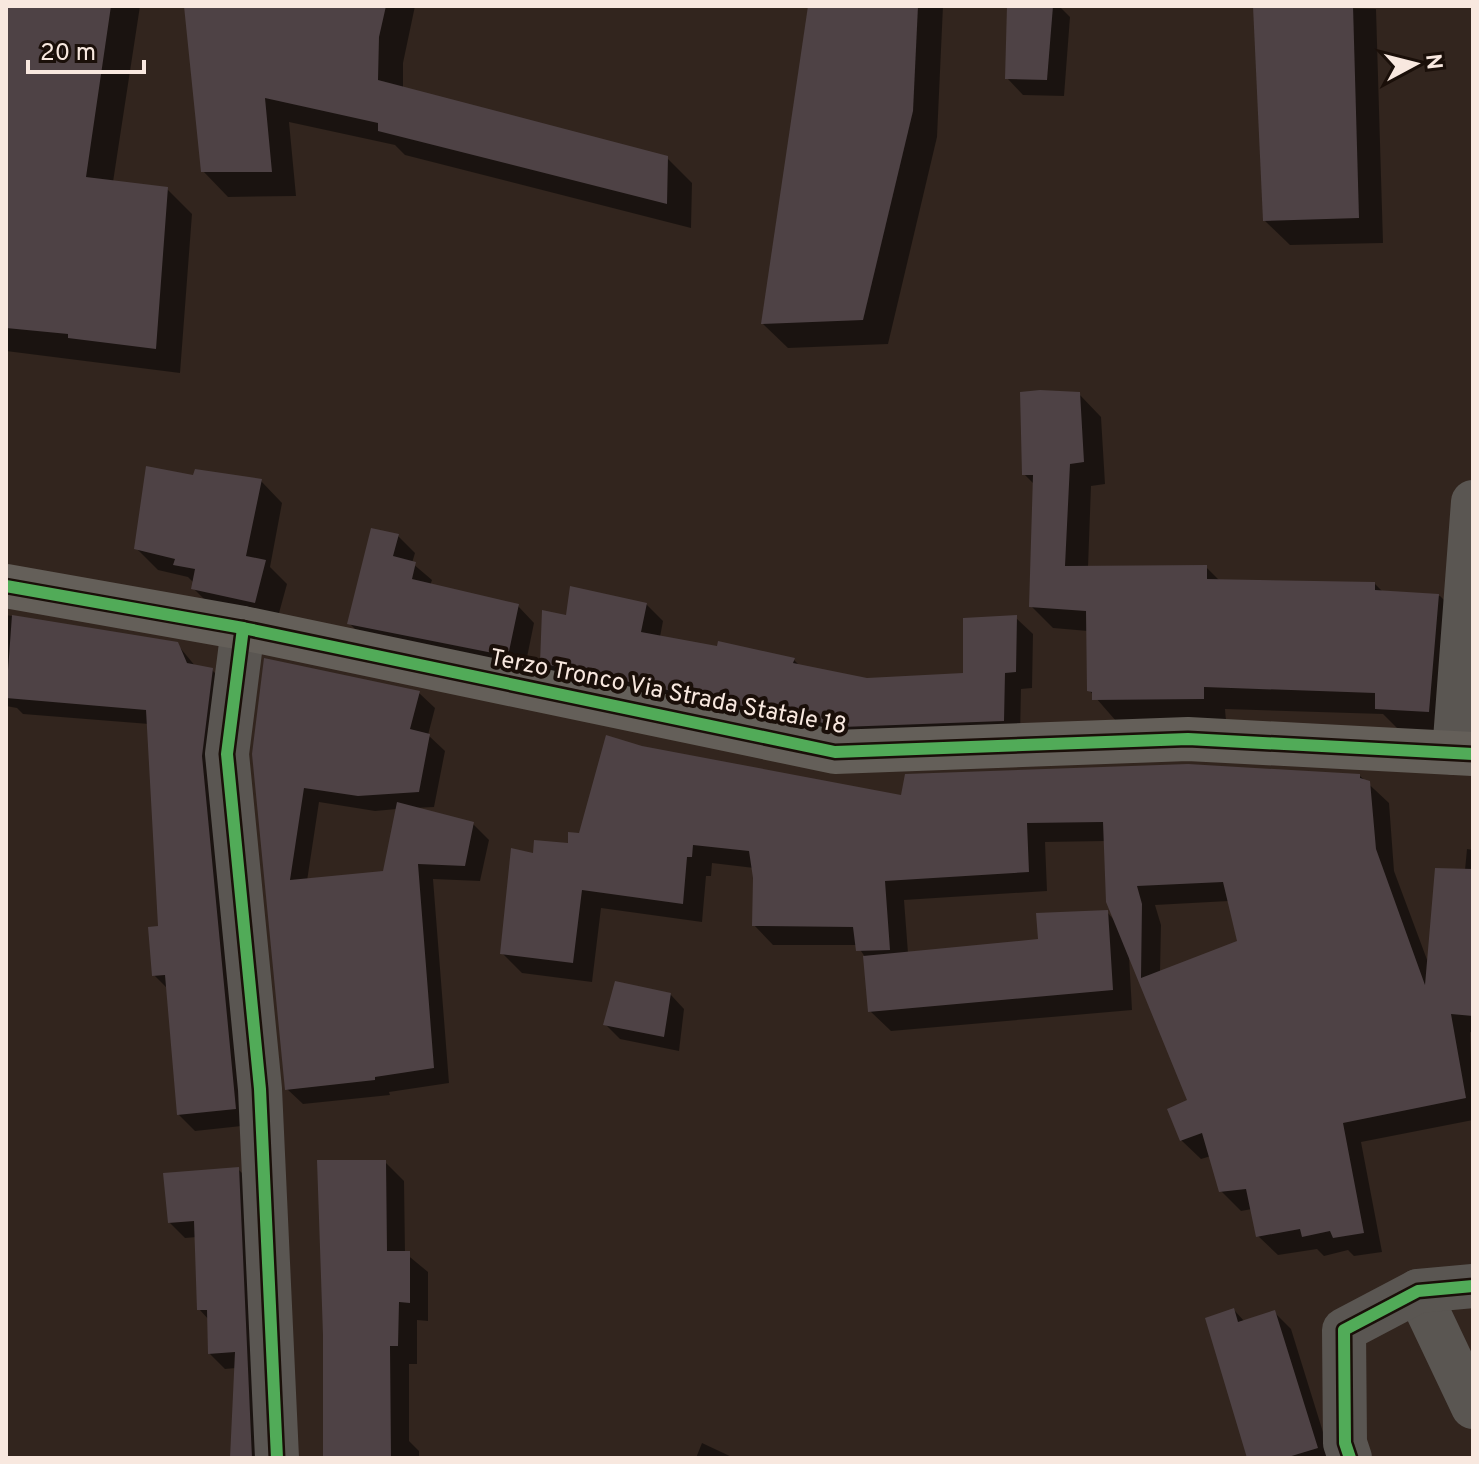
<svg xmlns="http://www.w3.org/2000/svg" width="1479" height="1464" font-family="Overpass,sans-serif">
  <rect width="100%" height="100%" fill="#32251e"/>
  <g fill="#0007" fill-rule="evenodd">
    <path d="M6,6H140L113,182L167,189L192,214L180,373L6,351Z"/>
    <path d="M186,6H415L403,63V89L667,158L692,183L691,228L405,155L395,145L289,122L296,196L228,197L203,171Z"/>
    <path d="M810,6H943L937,137L888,344L788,348L763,324Z"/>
    <path d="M1009,6H1059L1070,17L1064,96L1023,95L1007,78Z"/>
    <path d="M1255,6L1376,9L1383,243L1290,245L1264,220Z"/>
    <path d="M1079,394L1101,417L1105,484L1091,486L1088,568L1206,567L1220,581L1375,584L1383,592L1440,596L1462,618L1451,734L1399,730L1383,714L1225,709L1226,721H1116L1089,690L1088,631L1053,628L1031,606L1035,485L1024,474Z"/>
    <path d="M195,478L261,481L282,503L270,567L287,584L276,624L215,610L193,588L194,583L188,577L158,570L136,548Z"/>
    <path d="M398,536L415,553L412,563L432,580L430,586L518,606L534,623L524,672L366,640L350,624Z"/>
    <path d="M646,604L663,621L660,637L794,660L801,667L867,680L965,675L1016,618L1033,634L1032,688L1021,689L1020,737L860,743L559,679L542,662L567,618Z"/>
    <path d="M6,615L177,644L196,667L212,670L228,686L251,1125L195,1131L179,1115L168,989L154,975L160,927L149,724L23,714L17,708L6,706Z"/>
    <path d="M419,693L435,708L428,735L445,751L434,807L414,808L473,824L489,840L480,881L433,879L449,1083L389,1092L390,1095L303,1104L287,1089L254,754ZM319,802L375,811L397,809L384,873L307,881Z"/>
    <path d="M641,748L902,797L1360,776L1389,803L1394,871L1429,965L1465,870L1467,849L1473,850V1033L1470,1032L1473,1120L1361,1142L1382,1252L1354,1256L1348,1250L1324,1256L1317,1249L1278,1255L1258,1236L1252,1209L1241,1211L1221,1191L1211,1156L1201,1159L1181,1140L1190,1101L1129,956L1132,1010L891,1031L870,1011L865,957L857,945H773L754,925V868L712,863L711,876H706L702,922L601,908L592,982L522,973L502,953L535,855L570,845L581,835ZM1106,841L1115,921L1107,912L1040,941L908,953L904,900L1047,891L1045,842ZM1229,901L1239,943L1160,973L1161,925L1155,905Z"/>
    <path d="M670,994L684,1009L679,1051L620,1039L605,1024Z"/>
    <path d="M319,1162H385L404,1181L405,1253L428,1272V1321L417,1320V1364H409V1441L419,1451V1458H328Z"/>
    <path d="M238,1169L253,1184L266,1458H232L236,1368L225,1369L210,1354L209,1320L199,1309L197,1237L185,1238L169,1222Z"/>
    <path d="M1234,1310L1245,1322L1274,1312L1291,1329L1331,1458H1249Z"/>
    <path d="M702,1443L734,1458H696Z"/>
  </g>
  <g fill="#4e4245" fill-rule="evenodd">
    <path d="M6,6H111L86,177L168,187L156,349L68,338V334L6,328Z"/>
    <path d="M184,6H386L379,37L378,80L668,156L667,204L378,131V123L265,98L272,172H201Z"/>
    <path d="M808,6H918L913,111L863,320L761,324Z"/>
    <path d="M1007,6H1053L1047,80L1005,79Z"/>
    <path d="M1253,6H1353L1359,218L1263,221Z"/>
    <path d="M1040,390L1080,392L1084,462L1070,464L1065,566L1207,565V579L1375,582V590L1439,594L1429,712L1375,709V693L1204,687V699L1092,700V692L1087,691L1086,611L1029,607L1033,475H1022L1020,392Z"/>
    <path d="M146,466L193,475L195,469L262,479L246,556L266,560L255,603L191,589L195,569L173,565L175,559L134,549Z"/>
    <path d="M371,528L399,534L393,556L416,562L412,579L519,604L508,656L347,624Z"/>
    <path d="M570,586L647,603L641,632L717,646L718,641L795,658L793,663L867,678L963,673V618L1017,615L1016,672L1005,673L1004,721L842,727L540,663L542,610L566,615Z"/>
    <path d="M12,615L178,642L187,663L213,668L202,756L236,1109L177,1115L165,975L152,976L148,927L158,926L146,710L6,698Z"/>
    <path d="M264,658L420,691L410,729L430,734L419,792L358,796L304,788L290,880L383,871L397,802L474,822L465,866L418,864L434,1068L375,1077V1080L285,1090L252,754Z"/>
    <path d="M606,735L642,746L901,795L905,774L1188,764L1360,774V778L1370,781L1376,849L1425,985L1435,868L1473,869V1016L1451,1014L1466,1098L1343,1123L1364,1233L1333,1238L1330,1231L1302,1237L1300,1229L1256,1237L1246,1189L1219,1192L1202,1133L1180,1141L1167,1109L1187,1100L1106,902L1103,822L1027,823L1029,872L885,881L890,950L856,951L853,927L752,926L753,878L749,851L693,845L692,857H687L683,904L582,890L573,963L500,954L511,848L533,853L534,840L568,843V832L579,833ZM1223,882L1237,941L1141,978L1142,904L1137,886Z"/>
    <path d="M1108,910L1113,990L868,1012L863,956L1038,939L1036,913Z"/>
    <path d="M615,981L671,993L664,1037L603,1025Z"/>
    <path d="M317,1160H386L387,1251H410V1303L399,1302L398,1346H390L391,1458H323V1335Z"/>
    <path d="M239,1167L252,1458H230L235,1352L208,1354L207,1310H197L194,1221L168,1223L163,1173Z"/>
    <path d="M1234,1308L1238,1322L1275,1310L1318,1448L1285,1458H1247L1205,1318Z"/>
  </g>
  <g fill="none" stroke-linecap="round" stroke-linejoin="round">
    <g stroke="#5a5652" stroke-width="44">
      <path d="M243,628L227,754L260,1089L277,1458"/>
      <path d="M1454,753L1473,502"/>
      <path d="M1418,1291L1473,1407"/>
      <path d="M1350,1458L1345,1443L1344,1330L1418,1291L1473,1286"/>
    </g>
    <path stroke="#645f59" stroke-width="44" d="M6,586L243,628L835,752L1188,739L1473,754"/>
    <defs>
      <g id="cycleway">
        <path d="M6,586L243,628L835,752L1188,739L1473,754"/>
        <path d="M243,628L227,754L260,1089L277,1458"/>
        <path d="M1350,1458L1345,1443L1344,1330L1418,1291L1473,1286"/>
      </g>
    </defs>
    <use href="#cycleway" stroke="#1a0f09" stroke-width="17"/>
    <use href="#cycleway" stroke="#51ab58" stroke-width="12"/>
  </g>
  <g text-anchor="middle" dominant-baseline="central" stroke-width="8" stroke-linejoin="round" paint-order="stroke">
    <g font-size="24" fill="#f8e8df" stroke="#1a0f09">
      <text transform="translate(668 693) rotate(11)">Terzo Tronco Via Strada Statale 18</text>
    </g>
  </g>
  <rect width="1479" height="1464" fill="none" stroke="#f8e8df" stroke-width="16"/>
  <g transform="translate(1415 64) rotate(83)" stroke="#1a0f09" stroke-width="6" paint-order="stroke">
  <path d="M0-6L14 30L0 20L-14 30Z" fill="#f8e8df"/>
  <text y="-12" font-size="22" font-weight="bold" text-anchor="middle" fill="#f8e8df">N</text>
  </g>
  <path d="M28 60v12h116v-12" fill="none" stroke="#f8e8df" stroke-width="4"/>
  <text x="40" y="60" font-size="24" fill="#f8e8df" stroke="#1a0f09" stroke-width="6" paint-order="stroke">20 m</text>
</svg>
